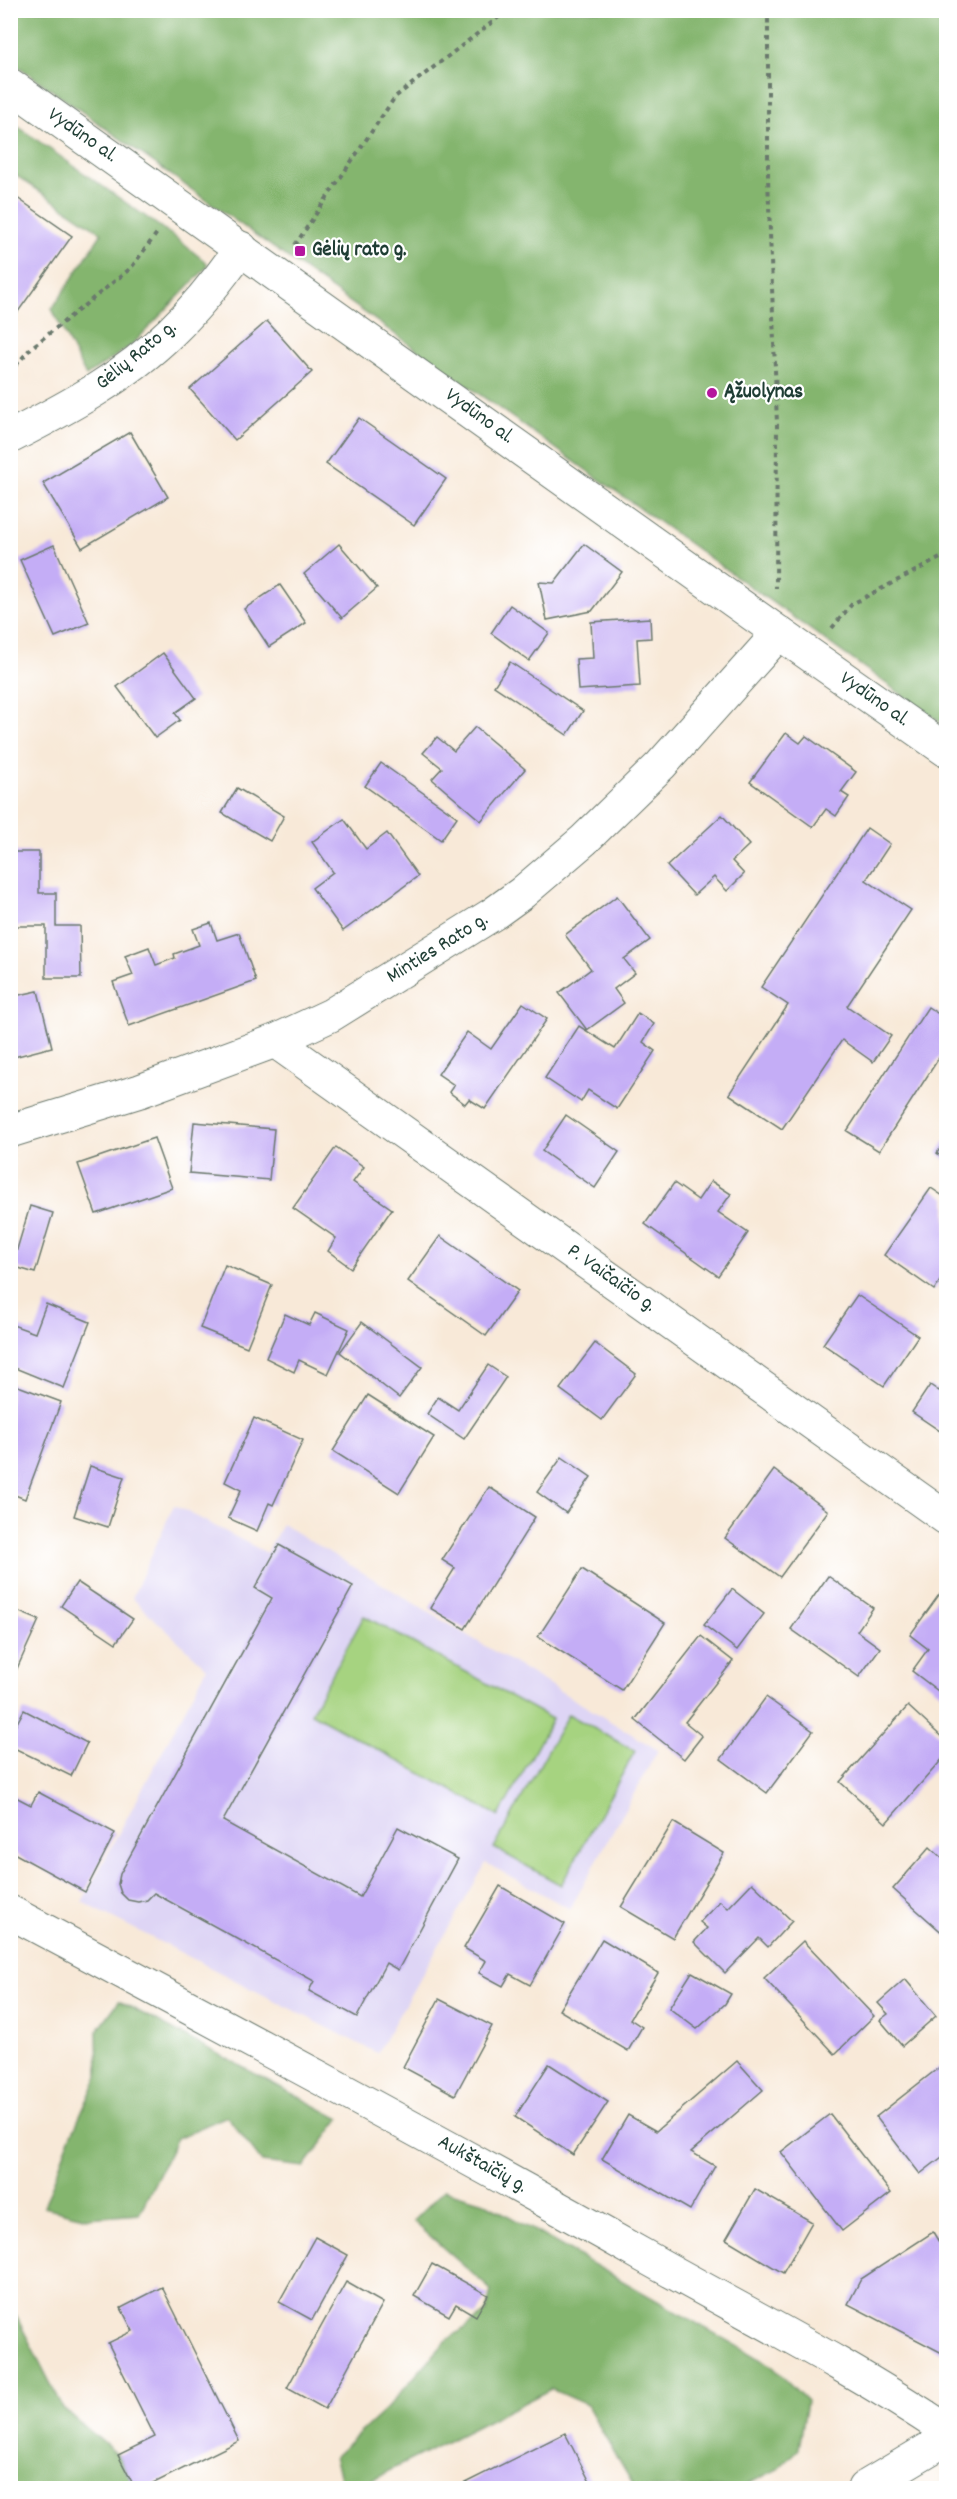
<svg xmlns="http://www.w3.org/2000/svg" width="957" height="2499" font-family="Dekko,sans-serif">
  <rect width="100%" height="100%" fill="#fff"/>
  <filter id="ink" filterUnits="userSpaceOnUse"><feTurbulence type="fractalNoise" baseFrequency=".0167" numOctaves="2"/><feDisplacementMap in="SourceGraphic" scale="12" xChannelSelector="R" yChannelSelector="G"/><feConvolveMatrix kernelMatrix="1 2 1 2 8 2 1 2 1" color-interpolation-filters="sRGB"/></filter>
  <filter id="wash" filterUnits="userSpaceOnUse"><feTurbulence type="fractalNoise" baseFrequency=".008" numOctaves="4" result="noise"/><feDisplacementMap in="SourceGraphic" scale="24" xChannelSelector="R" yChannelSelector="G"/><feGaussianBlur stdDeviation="1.35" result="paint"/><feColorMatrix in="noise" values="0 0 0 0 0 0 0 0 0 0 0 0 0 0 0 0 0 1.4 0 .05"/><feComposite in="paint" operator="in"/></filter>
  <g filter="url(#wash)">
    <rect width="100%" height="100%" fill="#f8e9d8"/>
    <path fill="#ded5f5" d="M174,1505L267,1553L282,1524L658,1750L570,1909L486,1863L377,2053L82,1902L207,1668L132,1598Z"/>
    <g fill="#a6d380" stroke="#62885a" stroke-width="1.5">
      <path d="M364,1616L552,1719L499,1816L311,1713Z"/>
      <path d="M568,1714L635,1751L561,1885L494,1848Z"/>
    </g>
    <g fill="#84b56e" stroke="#527951" stroke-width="1.5">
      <path d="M11,10L946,11V726L11,61Z"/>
      <path d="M10,121L176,238L207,263V267L132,345L86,376L52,309L102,233L11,172Z"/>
      <path d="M119,2001L340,2119L304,2167L262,2162L227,2116L177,2138L139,2214L88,2218L44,2207L67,2145L98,2076L97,2031Z"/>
      <path d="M444,2190L484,2202L772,2366L807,2401L799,2448L778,2469L740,2488H635L587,2405L551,2389L355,2488H343L334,2457L386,2409L446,2341L486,2313L491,2290L413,2221Z"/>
      <path d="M10,2304L63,2408L118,2455L135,2488H11Z"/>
    </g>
    <g id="blocks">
      <g fill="#c4adf6">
        <path d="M10,193L72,236L10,323Z"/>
        <path d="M267,321L312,372L235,440L190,389Z"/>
        <path d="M359,418L446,479L414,525L326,464Z"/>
        <path d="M130,432L168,497L82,548L43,483Z"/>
        <path d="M339,544L377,588L342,618L304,574Z"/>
        <path d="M584,544L622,572L592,611L547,620L539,582L554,583Z"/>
        <path d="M54,545L89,623L55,637L20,560Z"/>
        <path d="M280,585L306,623L269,647L244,609Z"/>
        <path d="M510,605L549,633L529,661L491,633Z"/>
        <path d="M650,618L651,638L637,639L640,686L578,690L576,659L593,658L591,622Z"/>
        <path d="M163,653L196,698L175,713L180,720L155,738L117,687Z"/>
        <path d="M510,662L583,711L567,735L494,686Z"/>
        <path d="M475,727L525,769L481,821L432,779L442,768L423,753L437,737L454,751Z"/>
        <path d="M786,733L800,743L806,736L856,772L841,792L849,797L836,816L826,809L813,827L750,782Z"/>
        <path d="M381,763L457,817L441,840L365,786Z"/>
        <path d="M237,788L284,816L270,841L222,813Z"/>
        <path d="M722,815L749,845L732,861L744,874L727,891L714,877L694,895L667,866Z"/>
        <path d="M344,819L366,849L387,833L418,876L343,931L312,888L333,872L312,842Z"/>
        <path d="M867,828L890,844L866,880L911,910L847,1006L891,1036L873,1062L842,1040L782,1129L729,1094L788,1005L761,987Z"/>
        <path d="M10,852H39V893H56V926H80L81,978H46V926H10Z"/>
        <path d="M617,896L650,940L624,959L635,973L614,989L624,1003L587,1030L559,993L591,969L565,935Z"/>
        <path d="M211,923L217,940L239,933L256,981L129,1026L113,982L133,975L125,956L149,947L156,965L175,958L174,954L199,945L193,929Z"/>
        <path d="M38,991L52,1047L10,1058V997Z"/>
        <path d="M523,1003L547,1019L485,1109L469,1099L465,1104L449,1092L454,1085L438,1074L467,1032L491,1049Z"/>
        <path d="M928,1007L946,1019V1047L879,1151L847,1131Z"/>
        <path d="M638,1013L654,1024L643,1042L655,1051L617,1109L588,1090L581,1102L545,1078L579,1026L615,1049Z"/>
        <path d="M566,1115L619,1152L595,1188L542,1151Z"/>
        <path d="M194,1122L274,1129L269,1180L189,1173Z"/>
        <path d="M154,1138L172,1188L96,1214L78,1164Z"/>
        <path d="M946,1140V1160L937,1153Z"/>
        <path d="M336,1147L364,1167L353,1182L392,1209L351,1268L328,1251L336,1238L293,1208Z"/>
        <path d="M711,1181L731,1194L718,1212L748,1233L718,1276L645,1224L674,1183L698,1200Z"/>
        <path d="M931,1188L946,1198V1272L934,1290L884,1255Z"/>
        <path d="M30,1206L53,1213L35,1273L12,1266Z"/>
        <path d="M440,1236L518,1291L486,1336L408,1281Z"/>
        <path d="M225,1265L272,1285L247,1347L200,1328Z"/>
        <path d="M857,1295L918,1336L884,1386L823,1344Z"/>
        <path d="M46,1304L90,1322L64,1388L10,1366V1324L35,1333Z"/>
        <path d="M315,1313L349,1329L328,1374L299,1360L294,1372L266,1358L285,1314L309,1325Z"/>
        <path d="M362,1322L422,1367L399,1398L340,1352Z"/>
        <path d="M595,1343L636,1374L602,1420L560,1389Z"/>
        <path d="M488,1365L506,1377L464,1439L427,1414L438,1397L458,1410Z"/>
        <path d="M946,1381V1435L912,1412L930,1385L939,1391Z"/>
        <path d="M10,1383L61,1402L25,1499L10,1493Z"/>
        <path d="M368,1395L434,1437L399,1493L333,1451Z"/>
        <path d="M254,1418L303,1440L273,1505L269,1503L257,1531L228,1518L241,1490L225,1482Z"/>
        <path d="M562,1457L591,1477L566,1513L537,1492Z"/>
        <path d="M90,1466L124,1477L108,1527L74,1516Z"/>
        <path d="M774,1470L828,1511L780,1577L725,1538Z"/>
        <path d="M489,1487L535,1517L465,1629L430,1608L455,1568L442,1560Z"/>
        <path d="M279,1545L353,1586L223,1821L360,1897L398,1827L458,1859L398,1970L386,1963L357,2017L309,1991L314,1981L154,1893L147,1900L138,1902L128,1900L121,1893L118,1884L120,1874L272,1598L255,1588Z"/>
        <path d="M582,1569L665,1623L622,1690L538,1637Z"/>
        <path d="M828,1576L873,1608L857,1631L880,1648L859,1677L791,1629Z"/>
        <path d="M77,1582L133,1619L116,1643L61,1606Z"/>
        <path d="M732,1589L764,1614L737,1650L704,1625Z"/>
        <path d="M941,1592L946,1596V1697L912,1671L928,1649L910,1635Z"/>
        <path d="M10,1608L39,1620L10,1684Z"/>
        <path d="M701,1636L733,1661L685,1722L702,1736L684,1759L635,1720Z"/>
        <path d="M766,1697L813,1731L767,1793L721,1759Z"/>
        <path d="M908,1706L946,1741V1755L886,1823L840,1782Z"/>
        <path d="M24,1710L87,1743L71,1776L10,1746V1736Z"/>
        <path d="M38,1792L115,1833L85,1892L10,1851V1794L31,1805Z"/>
        <path d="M673,1822L724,1853L673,1938L621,1907Z"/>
        <path d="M930,1847L946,1862V1936L893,1889Z"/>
        <path d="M752,1883L792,1921L768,1947L759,1938L725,1973L694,1942L707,1928L700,1922L720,1901L728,1908Z"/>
        <path d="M500,1886L565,1924L530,1985L510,1974L503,1986L479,1973L486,1961L464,1948Z"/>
        <path d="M602,1939L658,1973L630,2019L642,2027L628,2051L559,2010Z"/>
        <path d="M803,1941L874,2016L835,2054L764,1978Z"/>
        <path d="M692,1972L731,1994L725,2004L697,2029L669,2008Z"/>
        <path d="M905,1979L936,2016L902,2046L880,2020L888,2014L878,2003Z"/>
        <path d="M439,1999L492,2026L455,2095L403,2067Z"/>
        <path d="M737,2061L763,2090L691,2152L715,2166L690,2210L602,2159L628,2115L656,2131Z"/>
        <path d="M946,2062V2154L920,2174L876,2117Z"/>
        <path d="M549,2064L608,2102L573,2155L515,2117Z"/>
        <path d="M830,2114L891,2193L842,2231L781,2152Z"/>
        <path d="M755,2189L812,2222L783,2273L726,2239Z"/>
        <path d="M933,2232L946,2254V2355L848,2304L861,2279Z"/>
        <path d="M315,2237L348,2255L312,2320L279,2302Z"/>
        <path d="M432,2264L488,2295L476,2316L456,2304L449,2316L414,2296Z"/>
        <path d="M346,2282L383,2303L325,2409L287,2388Z"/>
        <path d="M162,2287L239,2441L144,2488H135L118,2455L155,2437L108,2343L133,2331L121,2308Z"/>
        <path d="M565,2433L593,2488H455Z"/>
      </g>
    </g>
  </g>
  <g filter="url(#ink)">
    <use href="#blocks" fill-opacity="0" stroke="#6b796d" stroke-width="1.5"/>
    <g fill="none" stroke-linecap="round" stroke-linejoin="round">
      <defs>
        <g id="minor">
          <path d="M10,85L779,633L946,750"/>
          <path d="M10,437C67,408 125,377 171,332C197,307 220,278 241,248"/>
          <path d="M275,1041L946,1518"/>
          <path d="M10,1131L140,1091L275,1041L331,1015L493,914L522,893L584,840L661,765L779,633"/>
          <path d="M10,1912C222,2025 434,2138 644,2256C745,2313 849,2365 946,2430"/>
        </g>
        <path id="major" d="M864,2488L946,2439"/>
      </defs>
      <use href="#minor" stroke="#6b796d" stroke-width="35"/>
      <use href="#major" stroke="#6b796d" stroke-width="35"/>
      <g stroke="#6b796d" stroke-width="4" stroke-dasharray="4.5 4.5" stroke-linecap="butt">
        <path d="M768,10V178L777,424L776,588"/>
        <path d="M295,245L395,97L508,10"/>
        <path d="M10,372L31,348L131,268L157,233"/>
        <path d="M832,628L852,604L946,555"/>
      </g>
      <use href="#minor" stroke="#fff" stroke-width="33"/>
      <use href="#major" stroke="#fff" stroke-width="33"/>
    </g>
  </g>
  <g fill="#b5179e" stroke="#fff" stroke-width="2">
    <rect x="294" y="245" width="12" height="12" rx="3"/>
    <circle cx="712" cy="393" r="6"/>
  </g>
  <g text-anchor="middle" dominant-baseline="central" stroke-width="4.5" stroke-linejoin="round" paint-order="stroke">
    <g font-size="21" fill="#1f3d34" stroke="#fff">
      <text transform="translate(82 136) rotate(35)">Vydūno al.</text>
      <text transform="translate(137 356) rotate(-39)">Gėlių Rato g.</text>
      <text transform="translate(479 417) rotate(36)">Vydūno al.</text>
      <text transform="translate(874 700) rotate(35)">Vydūno al.</text>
      <text transform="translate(438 949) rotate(-32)">Minties Rato g.</text>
      <text transform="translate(611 1279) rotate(35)">P. Vaičaičio g.</text>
      <text transform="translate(482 2165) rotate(29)">Aukštaičių g.</text>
    </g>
    <g font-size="21" font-weight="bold" fill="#1f3d34" stroke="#fff" text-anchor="start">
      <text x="312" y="251">Gėlių rato g.</text>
      <text x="724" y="393">Ąžuolynas</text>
    </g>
  </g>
  <rect width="957" height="2499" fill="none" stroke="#fff" stroke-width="36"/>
</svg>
